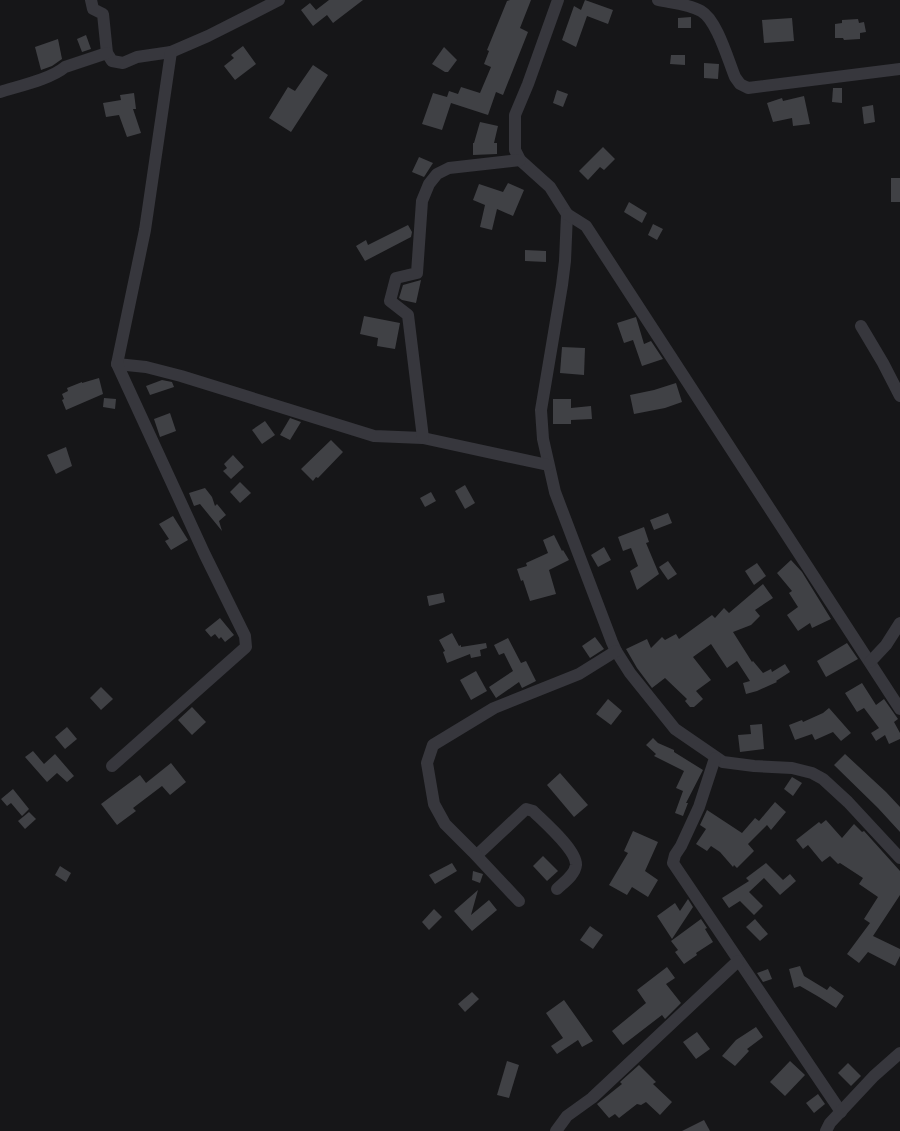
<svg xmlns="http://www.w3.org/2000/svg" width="900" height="1131" font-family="'DM Sans',sans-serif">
  <rect width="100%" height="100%" fill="#161618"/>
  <g fill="#404145">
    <path d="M329,0H363L333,23L327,15L313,26L301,10L310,3L316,10Z"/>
    <path d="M510,0H531L520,28L528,32L503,95L496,92L488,115L451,103L442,130L422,124L433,93L447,97L449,91L458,94L461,87L480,93L491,67L484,64L489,51L487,50L507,1Z"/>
    <path d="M585,0L613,10L608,24L587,16L576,47L562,40L574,6L581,10Z"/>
    <path d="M691,17V28H678V18Z"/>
    <path d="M792,18L794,41L764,43L762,20Z"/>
    <path d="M858,19L859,23L864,22L866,32L860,33V39L844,40L843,38H835V24L842,23V20Z"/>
    <path d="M86,35L91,49L82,52L77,39Z"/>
    <path d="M58,39L62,59L52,66L41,70L35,47Z"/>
    <path d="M243,46L256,64L235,80L224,66L234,58L231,55Z"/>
    <path d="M444,47L457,60L448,72H445L432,64Z"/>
    <path d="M671,55H685V65L670,64Z"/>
    <path d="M704,63L719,64L718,79L704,78Z"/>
    <path d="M313,65L328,75L291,132L269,118L288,87L295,91Z"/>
    <path d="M833,88H842V103L832,102Z"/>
    <path d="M557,90L568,94L563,107L553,103Z"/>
    <path d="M134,93L136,109H133L141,133L127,137L119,115L106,117L103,103L121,100L120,95Z"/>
    <path d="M804,96L810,124L793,126L792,118L773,122L767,103L782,98L783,101Z"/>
    <path d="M873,105L875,122L864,124L862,107Z"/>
    <path d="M480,122L498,126L494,143H497V154L473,155V143H474Z"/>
    <path d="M603,147L615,159L604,170L600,167L588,180L579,171Z"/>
    <path d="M419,157L433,163L424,177L412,172Z"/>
    <rect x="891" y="178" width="9" height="24"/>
    <path d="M508,183L524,190L513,216L497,209L492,230L480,227L485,205L473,200L479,184L503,192Z"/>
    <path d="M629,202L647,213L642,223L624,212Z"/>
    <path d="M653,224L663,229L657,240L648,235Z"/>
    <path d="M408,225L412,232L411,237L365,261L356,246L366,240L368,245Z"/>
    <path d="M525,250L546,251V262L525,261Z"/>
    <path d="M421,280L416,303L402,300L399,298L403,285Z"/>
    <path d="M364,316L400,323L395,349L377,346L378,338L360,334Z"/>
    <path d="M636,317L644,344L651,341L663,359L642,366L633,340L624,343L617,323Z"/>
    <path d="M562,347L585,348L584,375L560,373Z"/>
    <path d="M99,378L103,394L66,410L62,400L64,399L62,394L68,391L67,388L82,382V383Z"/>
    <path d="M162,380L172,382L174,387L150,395L146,386Z"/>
    <path d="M676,383L682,402L665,408L634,414L630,395L654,390Z"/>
    <path d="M104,398L116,399L115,409L103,407Z"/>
    <path d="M553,399H571V408L591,406L592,419L571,420V424H553Z"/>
    <path d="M170,413L176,431L160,437L154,419Z"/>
    <path d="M290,418L301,422L290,440L280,435Z"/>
    <path d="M265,421L275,435L262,444L252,430Z"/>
    <path d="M331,440L343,452L318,478L316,477L313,481L301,469Z"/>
    <path d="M66,447L72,466L56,474L47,455Z"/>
    <path d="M233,455L244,467L231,479L223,471L227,468L224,464Z"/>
    <path d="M240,482L251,493L240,503L230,492Z"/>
    <path d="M465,485L475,503L465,509L455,491Z"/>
    <path d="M205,488L212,497L215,506L217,504L226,515L219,521L222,531L200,504L194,506L189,493Z"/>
    <path d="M431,492L436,501L425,507L420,498Z"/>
    <path d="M668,513L672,523L654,530L650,520Z"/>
    <path d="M173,516L188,540L171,550L165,541L169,539L159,524Z"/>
    <path d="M644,527L649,542L646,543L659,574L637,590L630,571L638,566L631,548L623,551L618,537Z"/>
    <path d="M554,535L562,551L563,550L569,560L549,570L556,594L530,601L523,580L521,581L517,569L527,566L526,563L548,553L543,540Z"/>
    <path d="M604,547L611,560L598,567L591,555Z"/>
    <path d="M791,560L802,572L831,619L812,628L810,623L798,631L787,615L798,607L789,593L792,591L777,573Z"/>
    <path d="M668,561L677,574L668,580L659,567Z"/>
    <path d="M757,563L766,576L754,585L745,571Z"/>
    <path d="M763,584L773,598L755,610L760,616L751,625L733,632L752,662L753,661L763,673L771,669L772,672L785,664L790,672L776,681L777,682L757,691L746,694L743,683L750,681L737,661L727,668L711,644L693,657L711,680L696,691L703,699L694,707H690L685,701L687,699L665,678L652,688L637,668L626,649L647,639L651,648L662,637L665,640L676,634L679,639L712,615L715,618L724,608L729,613Z"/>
    <path d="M443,593L445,602L429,606L427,596Z"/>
    <path d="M220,618L234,635L225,642L221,637L219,639L215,634L211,637L205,630Z"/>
    <path d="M452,633L459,646L461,645V647L486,643L487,648L480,650L481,656L471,658L470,654L447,663L443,652L445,651L439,640Z"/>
    <path d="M595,637L604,649L590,658L582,646Z"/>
    <path d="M508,638L521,663L526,661L536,681L522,688L519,682L496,698L489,687L513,671L504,653L499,655L494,645Z"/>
    <path d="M847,643L858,659L826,677L817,661Z"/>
    <path d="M476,671L487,691L471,700L460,680Z"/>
    <path d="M862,683L876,705L884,699L898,719L894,722L900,733V739L889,744L885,735L876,741L871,733L879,728L864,708L857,712L845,693Z"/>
    <path d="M101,687L113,699L101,710L90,698Z"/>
    <path d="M608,699L622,711L611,725L596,714Z"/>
    <path d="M192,707L206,722L192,735L178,720Z"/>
    <path d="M829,708L851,733L841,741L833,732L815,740L812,734L795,740L789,725L802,720L803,722L823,713Z"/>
    <path d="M762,724L764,749L740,752L738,735L751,734L750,725Z"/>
    <path d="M67,727L77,739L65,749L55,737Z"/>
    <path d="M653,738L658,743L674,750V752L703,770L686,803H688L683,816L675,813L683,791L676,788L684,771L654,756L656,754L646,745Z"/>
    <path d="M33,751L44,764L55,754L74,776L67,782L57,773L47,782L25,757Z"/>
    <path d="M845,754L886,792L900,807V832L878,808L834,765Z"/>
    <path d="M171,763L186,782L170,795L162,786L133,808L136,811L117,825L101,804L140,775L146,783Z"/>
    <path d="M560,773L588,805L574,817L547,785Z"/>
    <path d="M792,777L802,783L793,796L784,789Z"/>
    <path d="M13,789L29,809L22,816L11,803L7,806L1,799Z"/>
    <path d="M775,802L786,812L771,830L767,825L748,844L754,851L737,868L734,865L733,867L720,852L711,846L707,851L696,844L706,829L700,825L707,810L742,833L755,818L759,821Z"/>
    <path d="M29,812L36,819L25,829L18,821Z"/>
    <path d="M826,820L842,838L854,824L862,832L864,831L900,871V895L873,936L900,949V956L895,966L868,952L859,963L847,954L870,923L864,919L878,897L859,884L863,878L840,863L838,864L830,856L822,862L808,845L803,849L796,840L819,822L821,824Z"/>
    <path d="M633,831L658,842L645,871L658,880L648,897L632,887L627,895L609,885L628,853L624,851Z"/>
    <path d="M543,856L558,871L547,881L533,866Z"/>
    <path d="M452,863L457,871L435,884L429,875Z"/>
    <path d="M766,863L783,880L790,874L796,881L780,895L764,878L749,892L763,906L754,915L740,901L729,908L722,898L749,881L746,878Z"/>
    <path d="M60,866L71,873L66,882L55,875Z"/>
    <path d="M473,871L483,874L480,883L472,880Z"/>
    <path d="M478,890L471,915L489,900L497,910L472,931L454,911Z"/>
    <path d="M688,899L693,907L672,939L657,916L675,903L680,911Z"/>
    <path d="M434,909L442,917L429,930L422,922Z"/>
    <path d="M701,919L707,928L705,929L713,942L696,953L697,955L684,964L675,952L678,950L671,941Z"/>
    <path d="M755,919L768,934L760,941L746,927Z"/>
    <path d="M590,926L603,935L593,949L580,940Z"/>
    <path d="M800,966L804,976L827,990L830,986L844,996L836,1008L819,997L800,986L794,988L789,969Z"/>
    <path d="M667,967L675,978L666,984L681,1003L665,1019L662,1015L623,1045L612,1031L646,1003L637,990Z"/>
    <path d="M768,969L772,979L763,982L757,973Z"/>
    <path d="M472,992L479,999L465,1012L458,1004Z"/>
    <path d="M564,1000L593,1041L582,1047L578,1040L557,1054L551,1046L563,1038L546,1013Z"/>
    <path d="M756,1027L763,1037L747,1049L749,1051L735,1066L722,1056L736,1040Z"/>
    <path d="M697,1032L710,1049L696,1059L683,1042Z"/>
    <path d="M507,1061L519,1065L509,1098L497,1095Z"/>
    <path d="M790,1061L805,1075L785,1096L770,1082Z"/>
    <path d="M848,1063L861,1076L851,1086L838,1073Z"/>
    <path d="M639,1065L656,1082L653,1084L672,1102L660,1115L646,1102L641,1105L637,1104L619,1118L615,1114L609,1118L597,1104L622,1084L620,1082Z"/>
    <path d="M818,1094L825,1104L814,1113L806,1103Z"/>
    <path d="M704,1120L710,1131H682Z"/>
  </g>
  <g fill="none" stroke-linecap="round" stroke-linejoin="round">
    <g stroke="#37373d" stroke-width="12">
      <path d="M91,0L93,9L103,14L107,53L112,61L123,63L137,57L171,52L208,36L279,0"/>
      <path d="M558,0L528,84L515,115V150L520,160L550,187L567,214L565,261L562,285L541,410L543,439L555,492L612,642L616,651L630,673L675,729L723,762L754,766L792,768L812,773L823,779L848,802L900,858"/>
      <path d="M658,0C672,3 688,4 701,11C717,20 728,60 735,77L740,84L748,88L900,69"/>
      <path d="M0,92C19,86 51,79 65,67L107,53"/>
      <path d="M567,214L586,226L900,709"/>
      <path d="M861,326L883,363L900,396"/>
      <path d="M117,364L146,367L181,376L374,436L423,438L548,465"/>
      <path d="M423,438L408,315L390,301L396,278L417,273L422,201L429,184L437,174L449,168L520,160"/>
      <path d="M870,662L886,645L900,623"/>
      <path d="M715,758L699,807L681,846L675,855L673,863L841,1112"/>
      <path d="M112,766L246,647L245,636L205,555L117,364L145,230L171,52"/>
      <path d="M477,855L526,809L533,811C543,821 577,850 576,865C575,875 563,883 557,889"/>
      <path d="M519,901L473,852L445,824L434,804L427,763L433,745L494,708L579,674L616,651"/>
      <path d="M556,1131L567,1116L592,1098L738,961"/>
      <path d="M826,1131L830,1123L874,1076L900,1053"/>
    </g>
  </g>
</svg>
